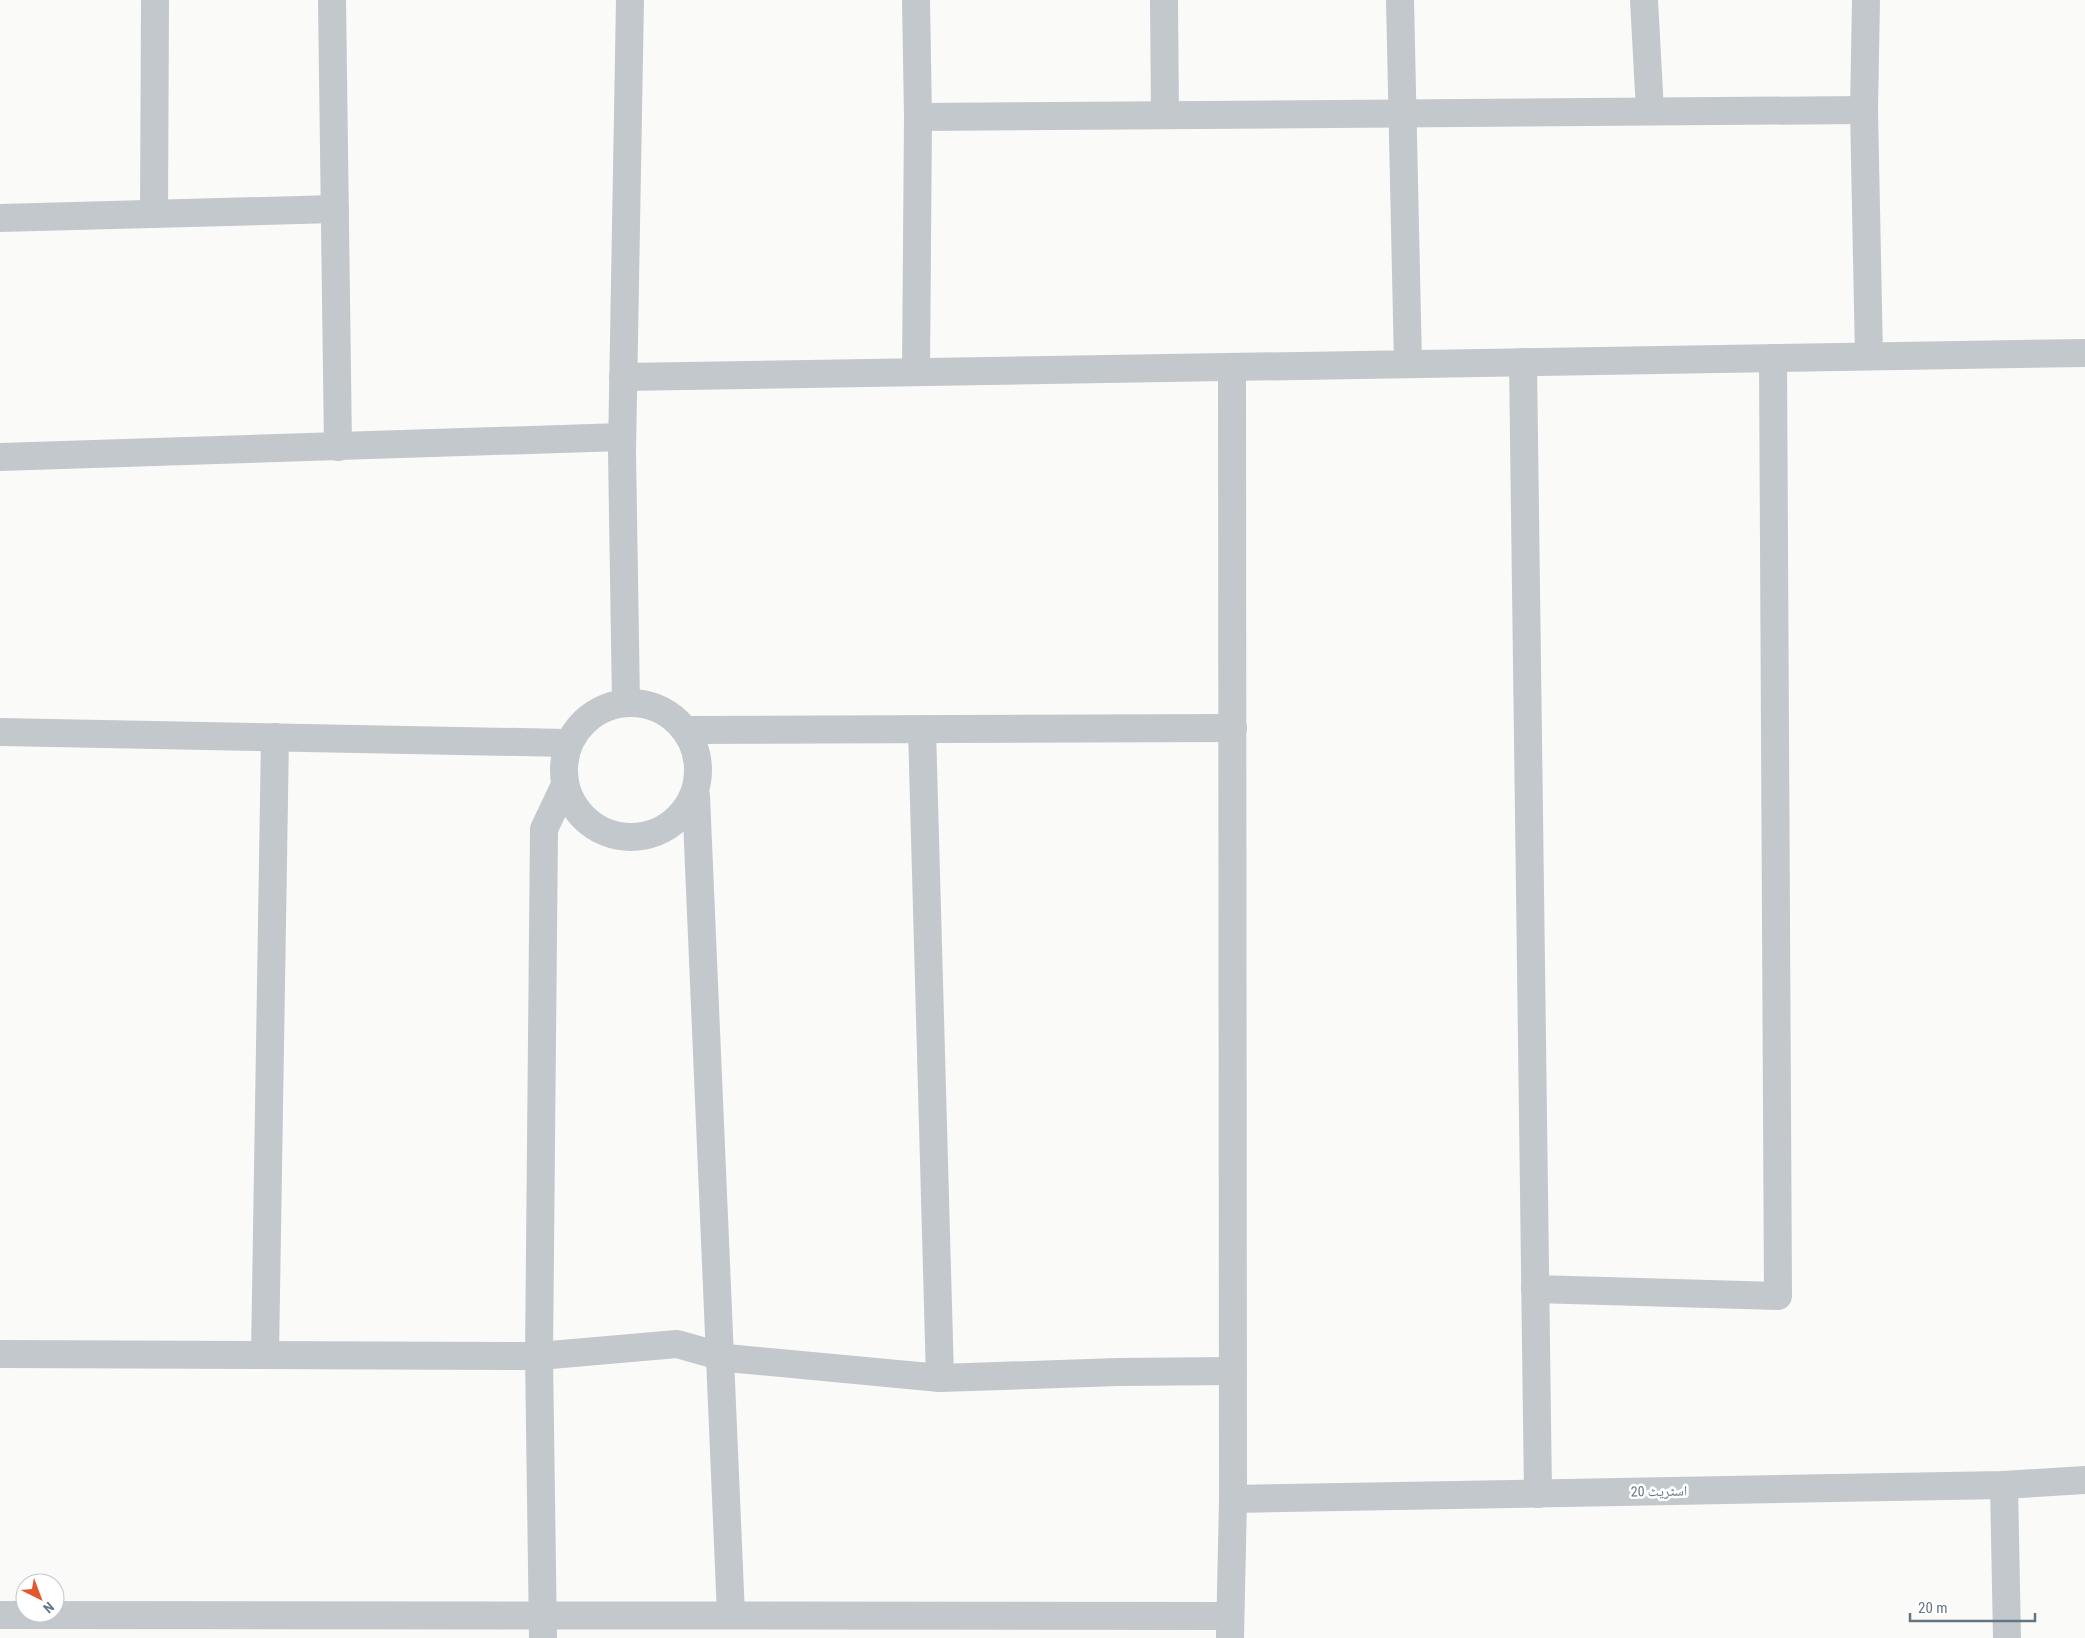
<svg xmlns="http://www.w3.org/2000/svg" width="2085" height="1638" font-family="'Roboto Condensed','Noto Naskh Arabic',sans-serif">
  <rect width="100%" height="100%" fill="#fafaf8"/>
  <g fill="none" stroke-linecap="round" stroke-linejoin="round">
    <g stroke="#c3c8cc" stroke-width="28">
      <path d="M332,0L338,447"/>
      <path d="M1164,0L1165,115"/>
      <path d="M1400,0L1408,364"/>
      <path d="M1644,0L1650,111"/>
      <path d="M1866,0L1864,110L1869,356"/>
      <path d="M918,117L1864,110"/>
      <path d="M154,214L155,0"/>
      <path d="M0,218L335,209"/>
      <path d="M1523,362L1538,1494"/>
      <path d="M916,372L918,117L916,0"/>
      <path d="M623,377L2085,353"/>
      <path d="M0,457L622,437"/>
      <circle cx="631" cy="770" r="67"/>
      <path d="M626,703L622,452L630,0"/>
      <path d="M922,729L940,1378"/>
      <path d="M685,730L1233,728"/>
      <path d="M0,732L567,743"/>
      <path d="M696,796L731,1615"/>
      <path d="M1535,1289L1778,1296L1773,358"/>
      <path d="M0,1354L539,1356L677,1344L727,1358L940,1378L1118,1372L1233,1371"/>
      <path d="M265,1355L275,737"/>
      <path d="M2004,1485L2007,1638"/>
      <path d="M0,1615L1229,1616"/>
      <path d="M543,1638L539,1356L544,829L564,787"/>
      <path d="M1230,1638L1233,1499L1232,367"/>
    </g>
    <path stroke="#c3c8cc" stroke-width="28" d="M1233,1499L2004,1485L2085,1480"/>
  </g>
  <g text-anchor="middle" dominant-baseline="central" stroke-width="5" stroke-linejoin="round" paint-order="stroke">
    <g font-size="14" fill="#657683" stroke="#fff">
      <text transform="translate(1659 1491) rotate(-1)">اسٹریٹ 20</text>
    </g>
  </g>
  <g transform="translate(40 1598) rotate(138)"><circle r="24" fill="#ffffff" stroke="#c1c8cd"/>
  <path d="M0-4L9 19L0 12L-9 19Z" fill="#e4572e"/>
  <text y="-8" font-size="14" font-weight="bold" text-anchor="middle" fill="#657683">N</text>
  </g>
  <path d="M1910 1613v8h125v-8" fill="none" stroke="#657683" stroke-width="2.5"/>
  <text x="1918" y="1613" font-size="15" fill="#657683" stroke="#ffffff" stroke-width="4" paint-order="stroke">20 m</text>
</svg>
